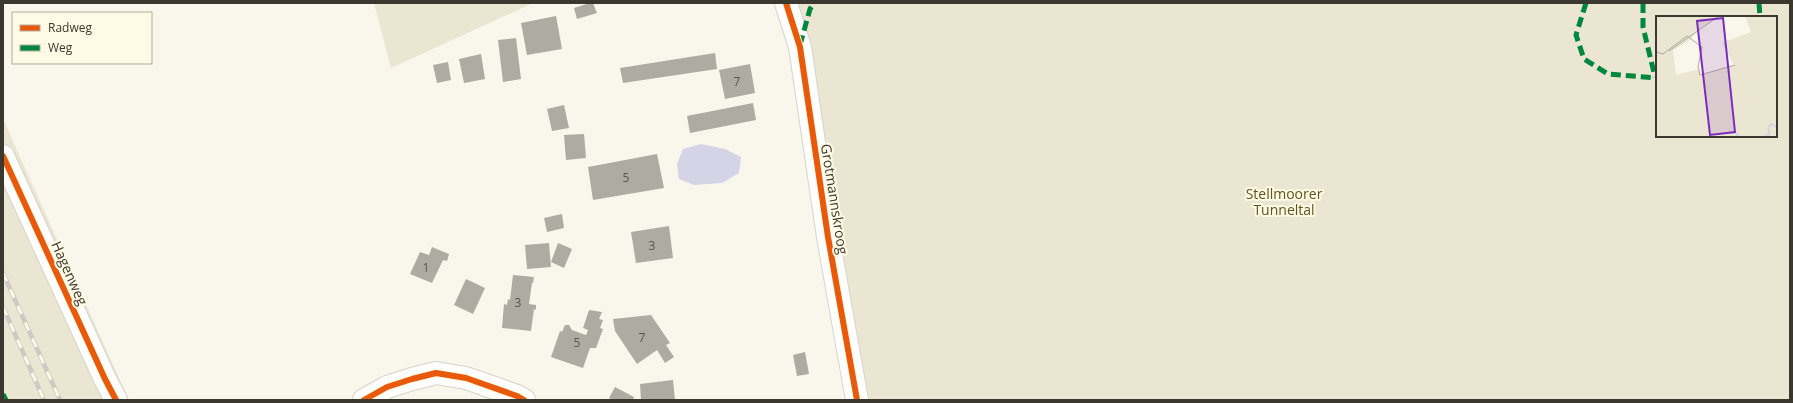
<svg xmlns="http://www.w3.org/2000/svg" width="1793" height="403" font-family="'Open Sans',sans-serif">
  <rect width="100%" height="100%" fill="#f9f6eb"/>
  <g fill="#ebe6d1" fill-rule="evenodd">
    <path d="M374,3H533L391,68Z"/>
    <path d="M778,3H1790V400H845L790,47ZM1657,17H1776V136H1657Z"/>
    <path d="M3,119L128,398L130,400H3Z"/>
  </g>
  <path fill="#d4d4e6" d="M701,144L725,149L741,157L739,173L722,183L694,185L679,179L677,164L683,149Z"/>
  <g fill="#aeaca2">
    <path d="M590,3H593L597,13L577,19L574,8Z"/>
    <path d="M556,16L562,49L527,55L521,23Z"/>
    <path d="M516,38L521,79L503,82L498,40Z"/>
    <path d="M715,53L717,69L623,83L620,68Z"/>
    <path d="M481,54L485,79L464,83L459,59Z"/>
    <path d="M448,62L451,80L437,83L433,65Z"/>
    <path d="M750,64L755,93L725,99L719,70Z"/>
    <path d="M753,103L756,120L690,133L687,116Z"/>
    <path d="M564,105L569,128L552,131L547,109Z"/>
    <path d="M584,134L586,158L566,160L564,135Z"/>
    <path d="M657,154L664,188L593,200L588,167Z"/>
    <path d="M562,214L564,228L547,232L544,218Z"/>
    <path d="M669,226L673,258L636,263L631,232Z"/>
    <path d="M549,243L551,267L527,269L525,245Z"/>
    <path d="M558,243L572,249L564,268L551,262Z"/>
    <path d="M432,247L449,254L447,261L443,260L432,283L410,274L420,252L429,255Z"/>
    <path d="M513,275L534,277L533,283H532L529,304L536,305V310L534,309L531,331L502,328L504,304L507,305L508,299L510,300Z"/>
    <path d="M466,279L485,288L473,314L454,305Z"/>
    <path d="M589,310L602,312L599,319L603,320L600,328L603,329L596,348H590L583,368L551,357L560,331L562,332L565,325H569L572,330L586,335L588,330L583,328Z"/>
    <path d="M651,315L670,343L666,345L674,357L665,363L657,350L637,364L615,331L613,319Z"/>
    <path d="M805,352L809,374L797,376L793,355Z"/>
    <path d="M673,380L675,400H641L640,384Z"/>
    <path d="M615,387L634,397L633,400H612L609,398Z"/>
  </g>
  <g fill="none" stroke-linecap="round" stroke-linejoin="round">
    <defs>
      <g id="street">
        <path d="M786,3L800,47L828,237L857,400"/>
        <path d="M3,156L105,379L116,400"/>
        <path d="M364,400L387,387L412,379L436,373L466,378L517,396L524,400"/>
      </g>
    </defs>
    <use href="#street" stroke="#d6d4ca" stroke-width="24"/>
    <use href="#street" stroke="#fefefc" stroke-width="22"/>
    <defs>
      <g id="rail">
        <path d="M3,273L60,400"/>
        <path d="M3,307L44,400"/>
      </g>
    </defs>
    <use href="#rail" stroke="#cacac6" stroke-width="4.5"/>
    <use href="#rail" stroke="#fffae5" stroke-width="3" stroke-dasharray="9" stroke-linecap="butt"/>
    <g stroke="#00873e" stroke-width="5" stroke-dasharray="10 5" stroke-linecap="butt">
      <path d="M1586,3L1576,35L1584,59L1608,74L1657,78"/>
      <path d="M1643,3V27L1655,77"/>
      <path d="M1759,3L1760,17"/>
      <path d="M800,45L810,9L814,3"/>
      <path d="M3,394L6,400"/>
    </g>
    <defs>
      <g id="cycleway">
        <path d="M786,3L800,47L828,237L857,400"/>
        <path d="M3,156L105,379L116,400"/>
        <path d="M364,400L387,387L412,379L436,373L466,378L517,396L524,400"/>
      </g>
    </defs>
    <use href="#cycleway" stroke="#fffae5" stroke-width="8"/>
    <use href="#cycleway" stroke="#e8590c" stroke-width="6"/>
  </g>
  <g text-anchor="middle" dominant-baseline="central" stroke-width="4" stroke-linejoin="round" paint-order="stroke">
    <g font-size="12" fill="#58564c">
      <text x="737" y="81">7</text>
      <text x="626" y="177">5</text>
      <text x="652" y="245">3</text>
      <text x="426" y="267">1</text>
      <text x="518" y="302">3</text>
      <text x="642" y="337">7</text>
      <text x="577" y="342">5</text>
    </g>
    <g font-size="14" fill="#60531e" stroke="#fffae5">
      <text x="1284" y="193">Stellmoorer<tspan x="1284" dy="16">Tunneltal</tspan></text>
    </g>
    <g font-size="14" fill="#3b392f" stroke="#fffae5">
      <text transform="translate(835 199) rotate(81)">Grotmannskroog</text>
      <text transform="translate(70 273) rotate(66)">Hagenweg</text>
    </g>
  </g>
  <g transform="translate(1656 16)">
    <rect width="121" height="121" fill="#f9f6eb"/>
    <path d="M0,0H65L43,13L34,24L17,34L20,59L43,53L45,59L78,49L66,27L95,16L89,0H121V121H0Z" fill="#ebe6d1"/>
    <path fill="none" stroke="#d4d4e6" stroke-width="2" d="M81,121V118L84,121H94M108,121L114,118L112,112L115,108L120,111L121,108"/>
    <path fill="none" stroke="#adaaa0" stroke-width="1" d="M13,35L63,0M0,36L7,38L31,20L46,31L42,51L44,59L79,49"/>
    <path fill="#7b2cbf" fill-opacity="0.15" stroke="#7b2cbf" stroke-width="2" d="M67,2L79,116L54,119L41,5Z"/>
    <rect width="121" height="121" fill="none" stroke="#3b392f" stroke-width="2"/>
  </g>
  <rect width="1793" height="403" fill="none" stroke="#3b392f" stroke-width="8"/>
  <rect x="12" y="12" width="140" height="52" fill="#fffae5" stroke="#b1ad9c"/>
  <rect x="20" y="25" width="20" height="6" fill="#e8590c" stroke="#b1ad9c"/>
  <text x="48" y="32" font-size="12" fill="#3b392f">Radweg</text>
  <rect x="20" y="45" width="20" height="6" fill="#00873e" stroke="#b1ad9c"/>
  <text x="48" y="52" font-size="12" fill="#3b392f">Weg</text>
</svg>
